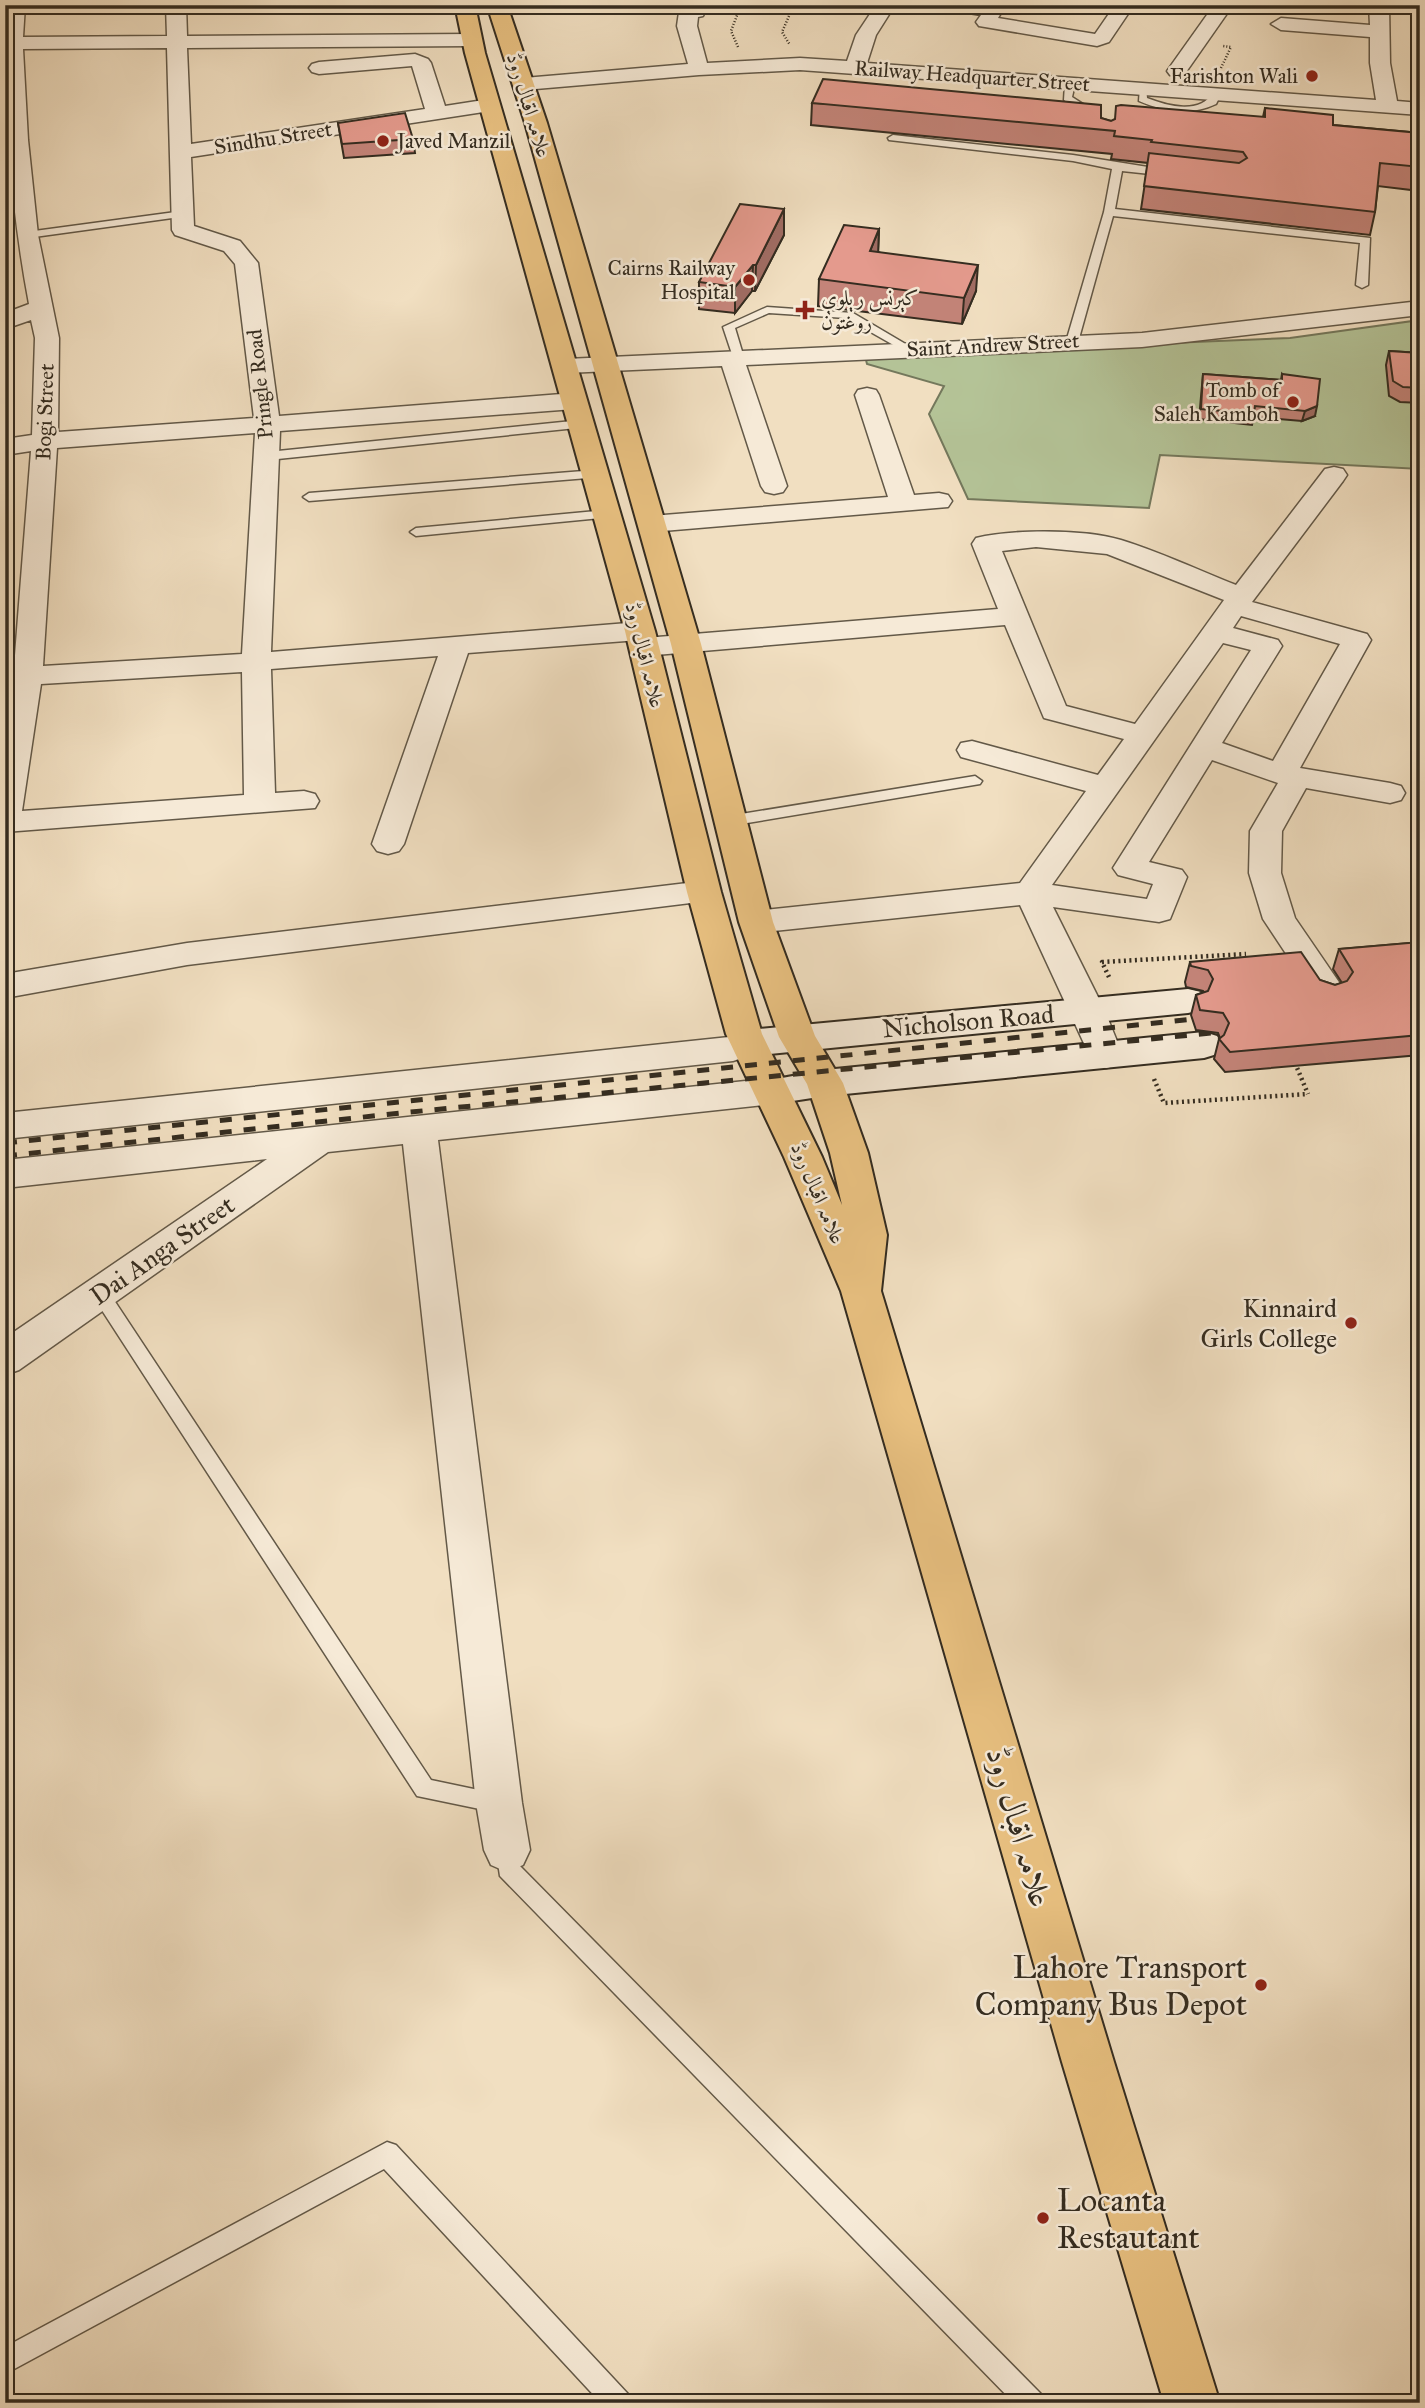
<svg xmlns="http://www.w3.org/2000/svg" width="1425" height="2408" font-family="'IM FELL Great Primer',Amiri,serif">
  <rect width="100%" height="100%" fill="#f1dfc1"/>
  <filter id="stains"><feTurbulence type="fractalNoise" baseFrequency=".00286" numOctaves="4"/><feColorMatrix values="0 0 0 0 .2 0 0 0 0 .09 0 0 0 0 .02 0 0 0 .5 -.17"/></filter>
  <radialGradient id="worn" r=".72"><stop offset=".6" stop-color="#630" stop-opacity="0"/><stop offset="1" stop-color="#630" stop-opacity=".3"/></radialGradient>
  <path fill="#b4c397" stroke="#74785c" stroke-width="2" d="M1420,320V469L1160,455L1149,508L968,499L929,414L944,386L867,364L865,356L1290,338Z"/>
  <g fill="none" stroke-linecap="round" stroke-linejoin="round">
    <defs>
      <g id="service">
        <path d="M1070,81L1075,84L1072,97L1097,113V117H1089L1064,100L1065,84Z"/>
        <path d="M1140,87H1146L1147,98C1167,106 1201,115 1213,92L1221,94L1216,104C1191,116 1164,112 1139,101Z"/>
        <path d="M893,135L1073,155L1173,171L1174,173L1169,176L1122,171L1115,209L1370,238L1368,285L1362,288L1356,285L1360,243L1113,216L1078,342L1068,344L1066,342L1104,212L1112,169L1073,161L889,140L888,138Z"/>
        <path d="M183,211L188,214L187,216L27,238L22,235L27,232Z"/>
        <path d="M767,307L853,313L914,349L904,351L846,318L769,313L735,328L744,358L734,360L723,327Z"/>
        <path d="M582,420L588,424L586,427L268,460L262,456L268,452Z"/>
        <path d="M596,470L600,471V477L309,501L303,497L309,493Z"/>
        <path d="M607,510L611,511V517L416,536L410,532L416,528Z"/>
        <path d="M975,776L982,781L980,784L729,826L722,821L729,816Z"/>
        <path d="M100,1286L106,1288L431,1780L507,1796L510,1803L507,1810L499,1813L417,1796L94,1298L91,1293L94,1288Z"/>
        <path d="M507,1840L515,1843L519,1865L1041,2394L1045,2403H1014L500,1876L496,1850L499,1843Z"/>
        <path d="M387,2142L396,2145L628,2394L632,2403H601L384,2169L5,2374V2347Z"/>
      </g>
      <g id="minor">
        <path d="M5,5H25L23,37L167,36L166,5H186L187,36L471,34L478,36L481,40L478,44L471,46L187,48L191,144L425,109L412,66L319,74L312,72L309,68L312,64L319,62L415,54L428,59L431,63L445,106L490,99L497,101L500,105L497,109L490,111L191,157L194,226L240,241L258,263L279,416L574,393L583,396L587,401L583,406L574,409L280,431L271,652L640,622L650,625L654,631L650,637L645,638L998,609L972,544L976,538C1012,529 1085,529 1121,540C1160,552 1198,570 1236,585L1325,469L1334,467L1343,469L1347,475L1343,481L1252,602L1367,634L1371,640L1300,768L1390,783L1401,786L1405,793L1401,800L1390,803L1306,788L1282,831L1281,873L1295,918L1345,991L1340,999L1328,1003L1316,999L1263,919L1249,873L1250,831L1278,783L1212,760L1149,862L1182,870L1187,877L1170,919L1159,922L1053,907L1104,1009L1123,1056L1118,1065L1106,1068L1094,1065L1020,905L756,933L744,930L740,922L744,914L756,911L1020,883L1086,791L961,757L957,750L961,743L972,741L1098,775L1124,739L1044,718L1005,625L644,656L634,653L630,647L634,641L639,640L468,653L404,844L399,851L388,854L377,851L372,844L438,656L271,669L275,793L304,791L315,794L319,801L315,808L5,832V724L12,685L5,686V668H14L31,451L5,455V439L32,435L35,338L31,320L5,329V313L29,304C10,204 4,106 5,5ZM167,48L172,230L175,235L224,251L235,264L254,418L58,432L59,338L38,235L28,140L23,49ZM255,433L242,654L43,666L57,448ZM1036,547L1107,554L1224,600L1135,724L1066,706L1002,551ZM1241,616L1340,644L1273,761L1222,743L1282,646L1278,640L1233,628ZM1223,643L1251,650L1113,868L1118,875L1153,884L1147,899L1052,885ZM242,672L244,795L22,811L41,684Z"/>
        <path d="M688,5H708L703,16L698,17L697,26L707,63L800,58L847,61L856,35L876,5H895L876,35L867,63L1376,100L1370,63V37L1281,30L1271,24L1281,18L1370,25L1369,5H1389L1390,63L1397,101L1420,103V115L800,70L699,75L524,90L517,88L514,84L517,80L524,78L688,64L677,26L679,12Z"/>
        <path d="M942,5H1006L998,18L1095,34L1115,5H1134L1109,42L1097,46L979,26L976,22L981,15L944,9Z"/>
        <path d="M1214,5H1233L1184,75H1170L1167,71Z"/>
        <path d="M1420,301V315L1142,347L746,365L787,486L783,492L774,494L765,492L761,486L722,366L566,373L557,371L554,366L557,361L566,359L1142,333Z"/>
        <path d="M867,388L876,390L879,395L914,495L939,493L948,495L952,501L948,507L651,532L642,530L638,524L642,518L651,516L888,497L855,395L858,390Z"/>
        <path d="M704,881L715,884L720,892L715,900L187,965L5,998V974L187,943Z"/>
        <path d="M748,1031L760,1034L765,1043L760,1052L733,1061L5,1139V1113L729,1037Z"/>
        <path d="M773,1078L785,1082L791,1091L785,1100L773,1104L438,1140L522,1803L530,1850L523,1865L507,1872L491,1865L484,1850L476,1803L403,1144L328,1152L19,1370L5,1375V1338L267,1159L5,1188V1160Z"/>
      </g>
      <g id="secondary">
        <path d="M1188,989L1201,992L1206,1001L1201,1010L1188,1013L748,1056L735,1052L730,1043L735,1034L748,1030Z"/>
        <path d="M1204,1032L1217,1036L1222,1045L1217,1054L1204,1058L825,1096L773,1104L760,1100L755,1091L760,1082L825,1070Z"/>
      </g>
      <path id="primary" d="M455,5H475L485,53L655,631L721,892L762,1034L822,1157L842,1205L830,1153L807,1084L779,1037L739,922L671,644L525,123L487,5H507L547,123L701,644L773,922L815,1036L843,1083L868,1153L887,1235L881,1291L1114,2062L1220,2403H1164L1062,2062L841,1291L784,1157L726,1034L687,892L625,631L465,53Z"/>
    </defs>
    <use href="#service" stroke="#635948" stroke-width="3"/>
    <use href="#minor" stroke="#635948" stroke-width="3"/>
    <use href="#secondary" stroke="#342c20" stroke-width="4"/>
    <use href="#primary" stroke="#342c20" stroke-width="4"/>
    <g stroke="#342c20" stroke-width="2.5" stroke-dasharray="1 2" stroke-linecap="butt">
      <path d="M789,16L782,32L790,45"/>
      <path d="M738,47L731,31L741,5"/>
      <path d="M1221,68L1231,47L1223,46"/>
    </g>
    <g stroke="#342c20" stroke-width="4.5" stroke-dasharray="2 3.5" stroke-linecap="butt">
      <path d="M1109,977L1102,962L1246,954"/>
      <path d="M1154,1079L1164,1103L1308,1094"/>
    </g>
    <use href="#service" fill="#f6ead7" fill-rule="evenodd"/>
    <use href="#minor" fill="#f6ead7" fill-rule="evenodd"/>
    <use href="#secondary" fill="#f6ead7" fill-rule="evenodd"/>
    <use href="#primary" fill="#e8c080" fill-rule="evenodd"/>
    <g stroke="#342c20" stroke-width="5" stroke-dasharray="12 12" stroke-linecap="butt">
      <path d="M5,1143L1213,1017"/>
      <path d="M5,1156L401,1113L1232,1031"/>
    </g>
    <path stroke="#342c20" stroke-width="4.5" stroke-dasharray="2 3.5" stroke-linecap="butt" d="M1295,1063L1308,1094"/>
  </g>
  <g fill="#c48479" stroke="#342c20" stroke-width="2">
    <path d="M812,103L1101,118L1111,121L1263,117L1265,108L1333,125L1420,133V191L1378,186L1375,212L1370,235L1141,209L1148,163L1111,159L1112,154L811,125Z"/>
    <path d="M338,123L413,139L415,153L344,158Z"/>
    <path d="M784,209V235L755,291H752L735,313L699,309V282Z"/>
    <path d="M879,229L878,252L976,291L962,324L818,306L819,279Z"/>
    <path d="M1389,351L1420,353V403L1400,402L1389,396L1386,365Z"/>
    <path d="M1203,374L1281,380L1282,374L1315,416L1302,421L1254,417L1252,425L1199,419Z"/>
    <path d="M1420,942V1055L1225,1072L1214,1059L1219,1039L1220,1038L1218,1033L1196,1030L1191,1015L1196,995L1204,992L1203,991L1186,987L1185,982L1190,962L1320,980L1335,985L1342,983L1333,969L1339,949Z"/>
  </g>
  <g fill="#a06c63" stroke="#342c20" stroke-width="2">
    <path d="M784,209V235L755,291L756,265Z"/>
    <path d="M879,229L878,256L870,251Z"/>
    <path d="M753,265L752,291L735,313V287Z"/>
    <path d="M978,265L976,291L962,324L964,298Z"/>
    <path d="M1317,406L1315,416L1302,421L1305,411Z"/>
  </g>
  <g fill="#e49a8d" stroke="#342c20" stroke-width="2">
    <path d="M823,79L1101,105V118L1111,121L1115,119L1116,106L1121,105L1265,117V108L1333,115V125L1420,133V167L1380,163L1375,212L1144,186L1149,153L1239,163L1247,158L1243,152L1151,142L1152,140L1114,136L1115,131L812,103Z"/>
    <path d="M405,113L413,139L342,144L338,123Z"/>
    <path d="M740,204L784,209L756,265H753L735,287L699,282Z"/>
    <path d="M844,225L879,229L870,251L978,265L964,298L819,279Z"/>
    <path d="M1389,351L1420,353V388L1403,387L1393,381Z"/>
    <path d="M1203,374L1282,380V374L1320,379L1317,406L1305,411L1255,406L1254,414L1201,409Z"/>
    <path d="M1420,942V1035L1230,1052L1219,1039L1224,1035L1229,1023L1223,1013L1200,1010L1196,995L1208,991L1213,979L1208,970L1191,966L1190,962L1301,952L1320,980L1335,985L1347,981L1353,972L1339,949Z"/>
  </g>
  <g fill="#8f2418" stroke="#f6ead7" stroke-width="2.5">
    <circle cx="1312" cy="76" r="7"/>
    <circle cx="383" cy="141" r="7"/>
    <circle cx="749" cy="280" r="7"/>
    <path d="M801.5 299.5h7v7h7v7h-7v7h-7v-7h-7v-7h7z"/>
    <circle cx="1293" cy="402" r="7"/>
    <circle cx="1351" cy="1323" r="7"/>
    <circle cx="1261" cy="1985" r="7"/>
    <circle cx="1043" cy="2218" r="7"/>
  </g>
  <g text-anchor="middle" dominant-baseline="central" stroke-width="5" stroke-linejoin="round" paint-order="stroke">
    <g font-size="21" fill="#342c20" stroke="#f6ead7">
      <text transform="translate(972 76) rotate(4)">Railway Headquarter Street</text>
      <text transform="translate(529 105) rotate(73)">علامہ اقبال روڈ</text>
      <text transform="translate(273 138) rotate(-9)">Sindhu Street</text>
      <text transform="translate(993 345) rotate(-3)">Saint Andrew Street</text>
      <text transform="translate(260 384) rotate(-96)">Pringle Road</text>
      <text transform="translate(45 412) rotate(-88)">Bogi Street</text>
      <text transform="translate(645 655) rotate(76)">علامہ اقبال روڈ</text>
      <text transform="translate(818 1193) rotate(67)">علامہ اقبال روڈ</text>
    </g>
    <g font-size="21" fill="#342c20" stroke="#f6ead7" text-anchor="end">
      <text x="1298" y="76">Farishton Wali</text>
      <text x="397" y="141" text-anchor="start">Javed Manzil</text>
      <text x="735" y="268">Cairns Railway<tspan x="735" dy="24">Hospital</tspan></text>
      <text x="821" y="298" text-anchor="start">کېرنس رېلوې<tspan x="821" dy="24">روغتون</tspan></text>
      <text x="1279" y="390">Tomb of<tspan x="1279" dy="24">Saleh Kamboh</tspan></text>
    </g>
    <g font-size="26" fill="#342c20" stroke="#f6ead7">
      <text transform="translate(968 1021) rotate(-5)">Nicholson Road</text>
      <text transform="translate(162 1250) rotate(-35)">Dai Anga Street</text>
    </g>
    <g font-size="26" fill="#342c20" stroke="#f6ead7" text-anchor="end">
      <text x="1337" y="1308">Kinnaird<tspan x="1337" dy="30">Girls College</tspan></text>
    </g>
    <g font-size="32" fill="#342c20" stroke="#f6ead7">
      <text transform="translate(1019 1827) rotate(74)">علامہ اقبال روڈ</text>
    </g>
    <g font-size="32" fill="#342c20" stroke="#f6ead7" text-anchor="end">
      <text x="1247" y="1967">Lahore Transport<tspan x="1247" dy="37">Company Bus Depot</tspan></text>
      <text x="1057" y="2200" text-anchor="start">Locanta<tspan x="1057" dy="37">Restautant</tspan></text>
    </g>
  </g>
  <rect width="1425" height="2408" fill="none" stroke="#f1dfc1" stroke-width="28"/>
  <rect x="7" y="7" width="1411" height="2394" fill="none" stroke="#342c20" stroke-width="3.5"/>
  <rect x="14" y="14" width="1397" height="2380" fill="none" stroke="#342c20" stroke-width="2"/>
  <rect width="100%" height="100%" filter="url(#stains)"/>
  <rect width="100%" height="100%" fill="url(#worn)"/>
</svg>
